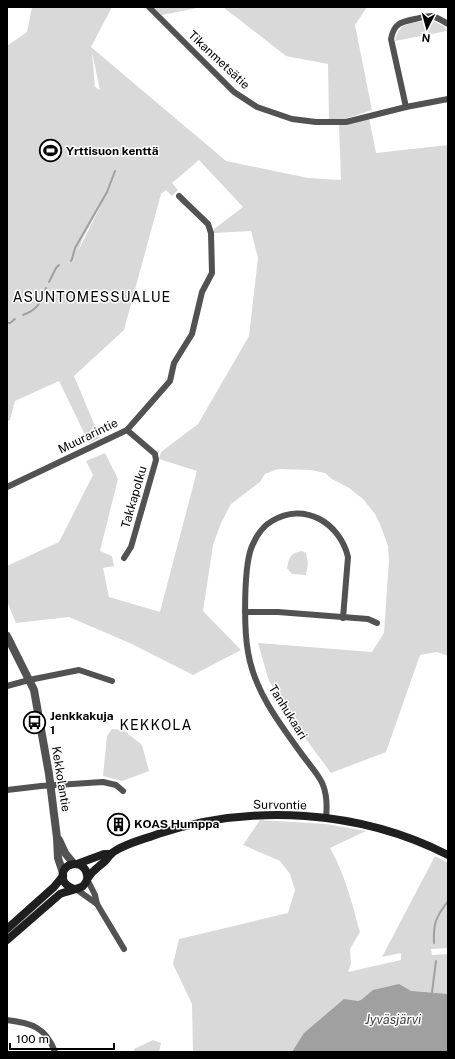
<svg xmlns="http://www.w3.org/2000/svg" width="455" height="1059" font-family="'Public Sans',sans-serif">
  <rect width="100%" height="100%" fill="#fff"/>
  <g fill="#d9d9d9" fill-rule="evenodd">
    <path d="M32,7H112L91,47L226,161L308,178L341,180L339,125H346L369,118L376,153L448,145V656L437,652L420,655L386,752L331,773L282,707L268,678L258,643L372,652L384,633L389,560L388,546L380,524L375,514L363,499L349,488L332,479L325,473L311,470L278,469L265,474L260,482L231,504L221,523L213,545L203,611L241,650L193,675L132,644L69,617L16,623L7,601V566L59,542L93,475L86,461L105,453L118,479L100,551L112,556L114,566L103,568L109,597L160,612L197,471L159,459L161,452L198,424L249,336L258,258L251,231L214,233V229L243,207L199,160L172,183L178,190L172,196L166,190L161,194L124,330L74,376L100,438L89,443L59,381L15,401L10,420L7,421V46L27,32ZM92,52L100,90L95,87ZM104,199L77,253L83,238Z"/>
    <path d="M154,7H202L162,15Z"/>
    <path d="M223,7H367L355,25L372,110L345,119H329L328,64L286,56Z"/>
    <path d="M431,20L444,26L447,31L395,41C398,21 415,23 431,20Z"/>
    <path d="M302,551L306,553L308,563L306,575L292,574L287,568C289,557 291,553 302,551Z"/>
    <path d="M112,729L123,730L142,745L149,771L122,781L103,776L107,736Z"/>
    <path d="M260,820L326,824L366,831L330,848C345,874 352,904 360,932L350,949L351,964L348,972L401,960V953L382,957L435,856L448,863V948L431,949L432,955L448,954V1023L330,1052H193L192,1004L173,964L179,939L288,913L295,890L290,874L280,861L243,845Z"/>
    <path d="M153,1040L161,1043L159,1052H135L134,1049Z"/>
  </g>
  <path fill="#a0a0a0" d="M399,984L411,991L448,994V1052H292L304,1033L344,999L358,1001L361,1000L373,990Z"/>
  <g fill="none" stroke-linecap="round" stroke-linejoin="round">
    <g stroke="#a0a0a0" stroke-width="2">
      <path d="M71,261L72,259L75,248L107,192L115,171"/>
      <path d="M49,282L56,268L59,265"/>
      <path d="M23,315C38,310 40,303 46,288"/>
      <path d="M7,323H10L15,319"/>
      <path d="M434,943C433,923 436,917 448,901"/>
      <path d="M432,992L436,961"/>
    </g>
    <g stroke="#525252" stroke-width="6">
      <path d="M149,7L234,92L257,107L292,119L316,122H346L406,107L448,99"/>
      <path d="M406,107L391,39C394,23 401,22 415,19C420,18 426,16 431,16C437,17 443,21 448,24"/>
      <path d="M7,487L127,430L170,381L174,363L192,334L202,292L212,273L211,233L208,224L179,196"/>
      <path d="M124,558L131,547L156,460L155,454L127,430"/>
      <path d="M245,612H278L368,619L377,623"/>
      <path d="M7,686L29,680L79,670L112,681"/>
      <path d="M7,790L41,786L103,782L116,785L123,791"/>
      <path d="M326,818C327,808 327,795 323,785C320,776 307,762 301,753C279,723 254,690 248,652C244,630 243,563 253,544C257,535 263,526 272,521C304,501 340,523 348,557L343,618"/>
      <path d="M87,879L95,895L97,904L124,949"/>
      <path d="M76,889L97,904"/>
      <path d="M7,1020C31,1023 46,1027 55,1052"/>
    </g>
    <g stroke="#525252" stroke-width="8">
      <path d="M7,636L34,690L49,774L57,838L58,858L63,873"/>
      <path d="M59,840L65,853L74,864"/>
    </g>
    <g stroke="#1f1f1f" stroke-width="8">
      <path d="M77,864L104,854H111"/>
      <path d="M88,878C94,868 100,867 107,859C108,858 109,856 111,854C120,845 145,839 158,834C252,803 360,810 448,855"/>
      <path d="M7,929L54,887L63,876"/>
      <path d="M7,940L60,894C67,891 79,889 83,886C86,883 88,879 87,875C85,858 59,862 63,879C64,884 69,887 74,889"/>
    </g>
  </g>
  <defs>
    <symbol id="stadium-ring" viewBox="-11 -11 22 22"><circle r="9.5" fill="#fff" stroke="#000" stroke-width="1.5"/><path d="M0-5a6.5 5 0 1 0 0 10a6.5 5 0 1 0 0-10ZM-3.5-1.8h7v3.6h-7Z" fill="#000"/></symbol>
    <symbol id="bus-ring" viewBox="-11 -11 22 22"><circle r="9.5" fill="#fff" stroke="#000" stroke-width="1.5"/><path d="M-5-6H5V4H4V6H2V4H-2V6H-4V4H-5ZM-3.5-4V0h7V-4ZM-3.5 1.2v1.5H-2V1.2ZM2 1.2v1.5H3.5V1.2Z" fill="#000"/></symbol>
    <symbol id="building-ring" viewBox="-11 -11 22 22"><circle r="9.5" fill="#fff" stroke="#000" stroke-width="1.5"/><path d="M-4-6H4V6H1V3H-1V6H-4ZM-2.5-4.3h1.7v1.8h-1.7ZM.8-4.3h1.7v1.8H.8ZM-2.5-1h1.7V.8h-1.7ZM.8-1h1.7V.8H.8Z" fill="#000"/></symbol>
  </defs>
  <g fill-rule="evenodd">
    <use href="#stadium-ring" x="38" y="138" width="25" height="25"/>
    <use href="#bus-ring" x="22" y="710" width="25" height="25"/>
    <use href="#building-ring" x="106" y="812" width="25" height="25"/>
  </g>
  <g text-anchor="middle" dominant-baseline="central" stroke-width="3" stroke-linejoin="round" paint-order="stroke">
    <g font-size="12" fill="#000" stroke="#fff">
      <text transform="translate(219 60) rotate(43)">Tikanmetsätie</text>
      <text transform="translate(88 436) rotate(-26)">Muurarintie</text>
      <text transform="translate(134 497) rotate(-74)">Takkapolku</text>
      <text transform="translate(288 712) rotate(58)">Tanhukaari</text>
      <text transform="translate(61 779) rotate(81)">Kekkolantie</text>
      <text transform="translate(280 805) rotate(1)">Survontie</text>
    </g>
    <g font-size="12" font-weight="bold" fill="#000" stroke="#fff" text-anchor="start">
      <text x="66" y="151">Yrttisuon kenttä</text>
      <text x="50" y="716">Jenkkakuja<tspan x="50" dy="14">1</tspan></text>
      <text x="134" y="824">KOAS Humppa</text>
    </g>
    <g font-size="13" font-style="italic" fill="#414141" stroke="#fff">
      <text x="393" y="1019">Jyväsjärvi</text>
    </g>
    <g font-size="14" letter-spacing="1" fill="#000" stroke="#fff">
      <text x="92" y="297">ASUNTOMESSUALUE</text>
      <text x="156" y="725">KEKKOLA</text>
    </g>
  </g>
  <rect width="455" height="1059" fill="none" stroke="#000000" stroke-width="16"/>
  <g transform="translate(427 28) rotate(186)" stroke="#ffffff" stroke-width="3" paint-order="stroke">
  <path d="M0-3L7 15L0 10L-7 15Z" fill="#000000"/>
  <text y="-6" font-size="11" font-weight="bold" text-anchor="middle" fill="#000000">N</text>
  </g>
  <path d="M10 1043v6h104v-6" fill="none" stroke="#000000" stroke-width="2"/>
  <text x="16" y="1043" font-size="12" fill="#000000" stroke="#ffffff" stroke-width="3" paint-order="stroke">100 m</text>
</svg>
